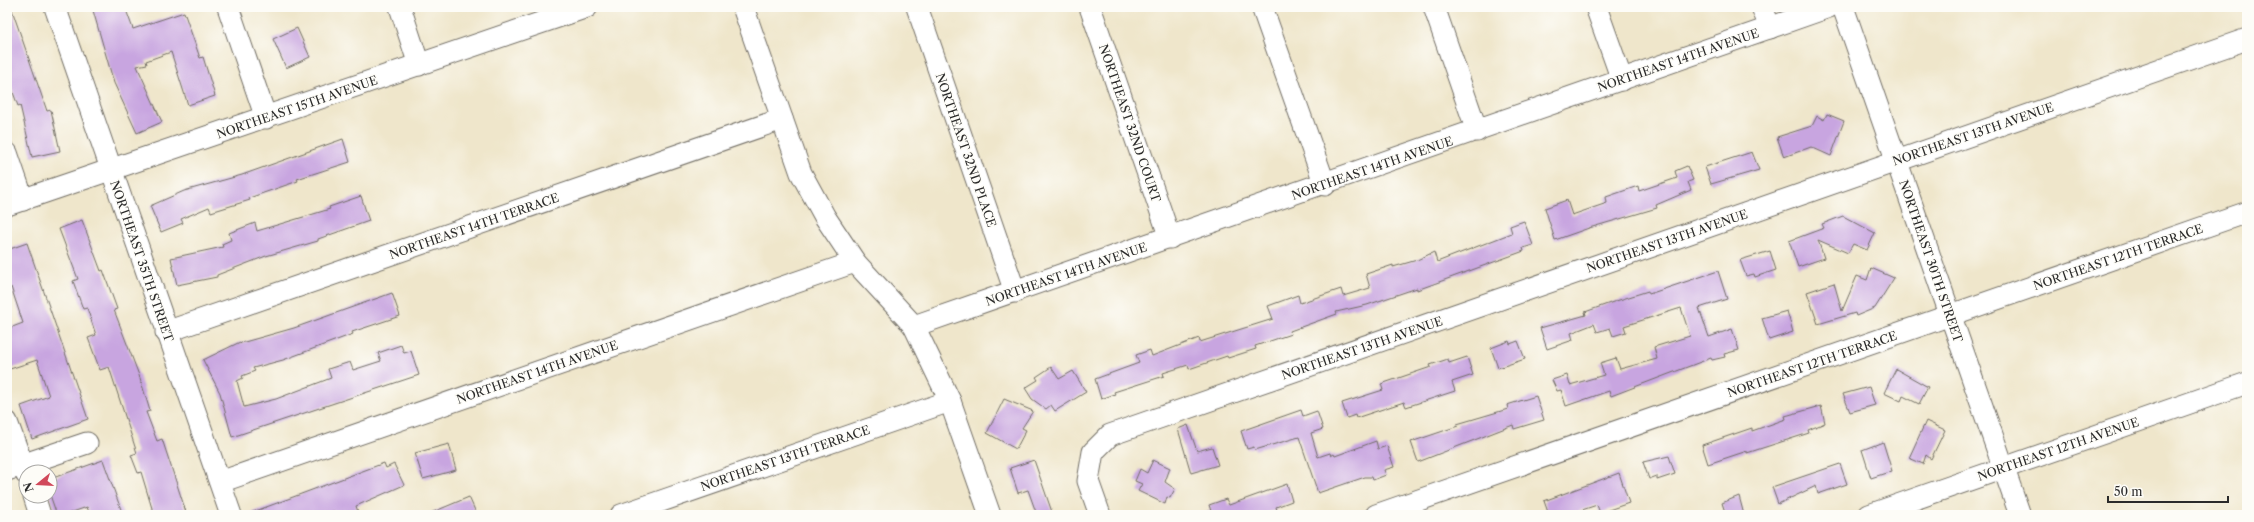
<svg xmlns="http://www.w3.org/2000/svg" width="2254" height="522" font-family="'Libre Caslon Text',serif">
  <rect width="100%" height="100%" fill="#fdfcf7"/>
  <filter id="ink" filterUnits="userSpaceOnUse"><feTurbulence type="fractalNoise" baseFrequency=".025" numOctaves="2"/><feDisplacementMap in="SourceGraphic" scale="8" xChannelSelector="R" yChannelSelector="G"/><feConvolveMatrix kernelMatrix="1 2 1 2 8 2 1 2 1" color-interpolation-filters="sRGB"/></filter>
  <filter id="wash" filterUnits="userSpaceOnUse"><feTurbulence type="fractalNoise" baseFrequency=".012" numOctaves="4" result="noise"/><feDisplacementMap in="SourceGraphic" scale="16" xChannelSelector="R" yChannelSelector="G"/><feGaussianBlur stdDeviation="0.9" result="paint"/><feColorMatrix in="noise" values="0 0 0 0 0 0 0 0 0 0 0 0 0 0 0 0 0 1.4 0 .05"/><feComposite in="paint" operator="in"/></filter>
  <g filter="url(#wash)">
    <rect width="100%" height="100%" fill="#efe6cb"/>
    <g id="blocks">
      <g fill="#c8a5e0">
        <path d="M7,7H11L47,111L51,110L60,151L32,157L20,105L18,106L7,76Z"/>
        <path d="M92,7H125L133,29L184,12L200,58L203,57L215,96L188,105L171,52L146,61L147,64L137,66L162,122L137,133L114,83Z"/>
        <path d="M297,28L310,57L286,68L273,39Z"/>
        <path d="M1827,114L1844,121L1831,156L1811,147L1784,157L1777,137L1812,126L1817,116L1824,120Z"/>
        <path d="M343,139L350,162L297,179L298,181L249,198L250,200L211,212L209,207L181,219L183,223L161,232L150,206L184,191L242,175Z"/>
        <path d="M1752,152L1759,170L1711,184L1705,167Z"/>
        <path d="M1687,166L1693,180L1688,182L1691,190L1656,205L1657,208L1589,228L1555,240L1545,208L1567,200L1572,215L1607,203L1606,197L1638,186L1639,191L1677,178L1675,171Z"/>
        <path d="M361,196L369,221L318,239V241L266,256L217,275V277L177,285L171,258L223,247L222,244L231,240L229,233L255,223L257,231L330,209L329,207Z"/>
        <path d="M1843,216L1875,233L1867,250L1853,244L1848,253L1818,240L1824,258L1798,267L1789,241L1824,228L1822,224Z"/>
        <path d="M82,220L101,271L103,270L117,309L114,310L140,378L150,411L146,412L157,441L162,439L187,515H154L141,472L138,473L131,455L137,453L109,367L100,370L88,338L96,335L87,308L83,309L73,281L78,279L59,229Z"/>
        <path d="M1524,221L1533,245L1523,248L1524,251L1417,290V288L1367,305L1336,312L1337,314L1290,331L1291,334L1255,346L1256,349L1228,358L1227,356L1189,369L1188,365L1163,373L1164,376L1114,392L1115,394L1101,399L1095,379L1139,363L1136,355L1150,350L1152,356L1199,338L1200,342L1273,319L1268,306L1298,295L1300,303L1341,289L1343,296L1370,288L1366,274L1393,265V267L1417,260L1434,252L1437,262L1512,233L1510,226Z"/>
        <path d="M27,243L88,419L32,439L21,406L49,396L37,360L7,370V329L23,323L11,287L7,289V250Z"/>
        <path d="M1770,251L1776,270L1755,277L1754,274L1746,276L1740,260Z"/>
        <path d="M1871,268L1894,278L1875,308L1856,316L1855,313L1818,324L1807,292L1834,283L1842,311L1857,276L1867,280Z"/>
        <path d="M1718,271L1727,299L1699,308L1709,337L1732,329L1739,350L1724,354L1725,357L1712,360L1711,358L1611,396L1609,391L1566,406L1561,390L1557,391L1552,380L1567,375L1570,385L1604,375L1600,363L1616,358L1620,369L1657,359L1654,347L1690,336L1681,308L1624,326L1626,332L1613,336L1610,328L1597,332L1594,324L1571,333L1573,340L1547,349L1540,328L1586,315L1585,312L1616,301L1648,291L1649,294Z"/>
        <path d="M392,293L400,316L352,332L353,334L283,360L253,368L255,371L242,376L243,378L237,381L244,407L276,399L331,378L328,369L350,362L353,370L381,361L378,353L401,345L404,353L411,351L419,375L232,437L220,393L203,360L240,342L241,343L294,328Z"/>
        <path d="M1787,311L1793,332L1769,340L1762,318Z"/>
        <path d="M1509,341L1510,344L1518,341L1525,359L1498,368L1491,348Z"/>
        <path d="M1467,357L1473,375L1452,382L1455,391L1406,407L1404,402L1356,418L1355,415L1347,418L1342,403L1383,390L1381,384L1431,367L1430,365L1448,359L1449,363Z"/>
        <path d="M1051,367L1059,379L1073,371L1086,392L1055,411L1051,405L1046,409L1032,399L1025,388L1038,380L1036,377Z"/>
        <path d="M1896,369L1928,387L1919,404L1903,396L1901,401L1884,393Z"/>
        <path d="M1869,387L1875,405L1850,412L1843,394Z"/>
        <path d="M1536,396L1544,420L1514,429L1513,425L1418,462L1411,442L1458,426L1457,424L1508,409L1507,405Z"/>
        <path d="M1004,399L1033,411L1022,428L1026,430L1016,449L987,433Z"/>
        <path d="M1821,406L1825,423L1808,430L1809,433L1747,453V451L1708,464L1702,445L1752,428V431L1786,419L1785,416Z"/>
        <path d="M1301,410L1303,416L1317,411L1323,429L1311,433L1318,457L1330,453L1331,456L1334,454L1335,456L1376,441L1378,449L1387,446L1394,467L1384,470L1386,475L1373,480L1372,477H1365L1318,493L1299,437L1255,450L1254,447L1247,449L1241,431Z"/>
        <path d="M1926,421L1945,430L1931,459L1926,455L1923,464L1909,458Z"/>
        <path d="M1188,425L1197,451L1212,447L1218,465L1191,473L1178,429Z"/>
        <path d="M1883,442L1892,471L1871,478L1862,450Z"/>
        <path d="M449,444L456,470L423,479L415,453Z"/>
        <path d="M1669,456L1675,474L1657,480V476L1649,479L1643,462Z"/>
        <path d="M103,460L123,515H90L87,507L64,515H57L50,495V479Z"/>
        <path d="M1034,460L1053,515H1037L1028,490L1018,493L1010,468Z"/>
        <path d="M1153,460L1170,468L1165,482L1175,489L1170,498L1167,497L1165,504L1138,491L1142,484L1135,481L1140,469L1147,473Z"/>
        <path d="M384,463L386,468L394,464L404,485L356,506L359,515H335L334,511L320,515H245Z"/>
        <path d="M1840,464L1847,484L1818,494L1816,486L1778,504L1772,487Z"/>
        <path d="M1619,473L1629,503L1600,513L1597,505L1567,515H1549L1544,501Z"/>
        <path d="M1287,484L1292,501L1276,507L1277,510L1260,515H1207L1206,512L1211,511L1209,505L1226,499L1229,505Z"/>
        <path d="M1739,496L1744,515H1726L1722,503Z"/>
        <path d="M469,497L477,515H426Z"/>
      </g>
    </g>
  </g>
  <g filter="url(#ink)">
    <use href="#blocks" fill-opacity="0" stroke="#706c63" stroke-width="1"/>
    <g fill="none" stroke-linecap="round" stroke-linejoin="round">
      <defs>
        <g id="minor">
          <path d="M55,7L231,515"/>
          <path d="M228,7L266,118"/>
          <path d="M400,7L419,65"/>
          <path d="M743,7L801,173L825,217L855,262L914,326L950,401L990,515"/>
          <path d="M917,7L1015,292"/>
          <path d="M1090,7L1170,238"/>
          <path d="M1262,7L1325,185"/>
          <path d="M1434,7L1477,131"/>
          <path d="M1596,7L1622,80"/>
          <path d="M1762,7L1770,28"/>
          <path d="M1843,7L2020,515"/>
          <path d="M7,153L23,200"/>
          <path d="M7,205L587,7"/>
          <path d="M914,326L1829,7"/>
          <path d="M166,332L782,119"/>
          <path d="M7,422L26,474"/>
          <path d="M7,470L87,443"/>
          <path d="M220,482L855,262"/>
          <path d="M34,496L40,515"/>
          <path d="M621,515L950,401"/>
          <path d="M1100,515L1088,481L1093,452L1110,435L2247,39"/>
          <path d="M1376,515L2247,212"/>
          <path d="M1869,515L2247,383"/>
        </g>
      </defs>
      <use href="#minor" stroke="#706c63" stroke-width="23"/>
      <use href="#minor" stroke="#fff" stroke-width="21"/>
    </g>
  </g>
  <g text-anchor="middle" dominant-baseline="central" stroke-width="3" stroke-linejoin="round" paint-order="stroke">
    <g font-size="12" fill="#2b2b2b" stroke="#fdfcf7">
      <text transform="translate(1678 60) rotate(-19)">NORTHEAST 14TH AVENUE</text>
      <text transform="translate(297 107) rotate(-19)">NORTHEAST 15TH AVENUE</text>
      <text transform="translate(1130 123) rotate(71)">NORTHEAST 32ND COURT</text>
      <text transform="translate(1973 134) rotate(-19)">NORTHEAST 13TH AVENUE</text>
      <text transform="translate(966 150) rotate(71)">NORTHEAST 32ND PLACE</text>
      <text transform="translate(1372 168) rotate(-19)">NORTHEAST 14TH AVENUE</text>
      <text transform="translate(474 226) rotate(-19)">NORTHEAST 14TH TERRACE</text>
      <text transform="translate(1667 241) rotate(-19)">NORTHEAST 13TH AVENUE</text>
      <text transform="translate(2118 257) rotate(-19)">NORTHEAST 12TH TERRACE</text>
      <text transform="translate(142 261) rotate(71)">NORTHEAST 35TH STREET</text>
      <text transform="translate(1931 261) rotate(71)">NORTHEAST 30TH STREET</text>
      <text transform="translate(1066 274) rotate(-19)">NORTHEAST 14TH AVENUE</text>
      <text transform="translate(1362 348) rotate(-19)">NORTHEAST 13TH AVENUE</text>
      <text transform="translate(1812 364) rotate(-19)">NORTHEAST 12TH TERRACE</text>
      <text transform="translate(537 372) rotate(-19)">NORTHEAST 14TH AVENUE</text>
      <text transform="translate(2058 449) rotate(-19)">NORTHEAST 12TH AVENUE</text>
      <text transform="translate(785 458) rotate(-19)">NORTHEAST 13TH TERRACE</text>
    </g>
  </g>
  <rect width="2254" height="522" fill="none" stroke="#fdfcf7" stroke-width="24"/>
  <g transform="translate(38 484) rotate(252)"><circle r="19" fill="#fdfcf7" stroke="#a9a8a5"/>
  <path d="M0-3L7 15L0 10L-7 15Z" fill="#d1495b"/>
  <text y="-6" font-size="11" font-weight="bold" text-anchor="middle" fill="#2b2b2b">N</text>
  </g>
  <path d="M2108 496v6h120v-6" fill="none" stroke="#2b2b2b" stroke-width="2"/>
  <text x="2114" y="496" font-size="12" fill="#2b2b2b" stroke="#fdfcf7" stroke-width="3" paint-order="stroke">50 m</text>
</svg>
